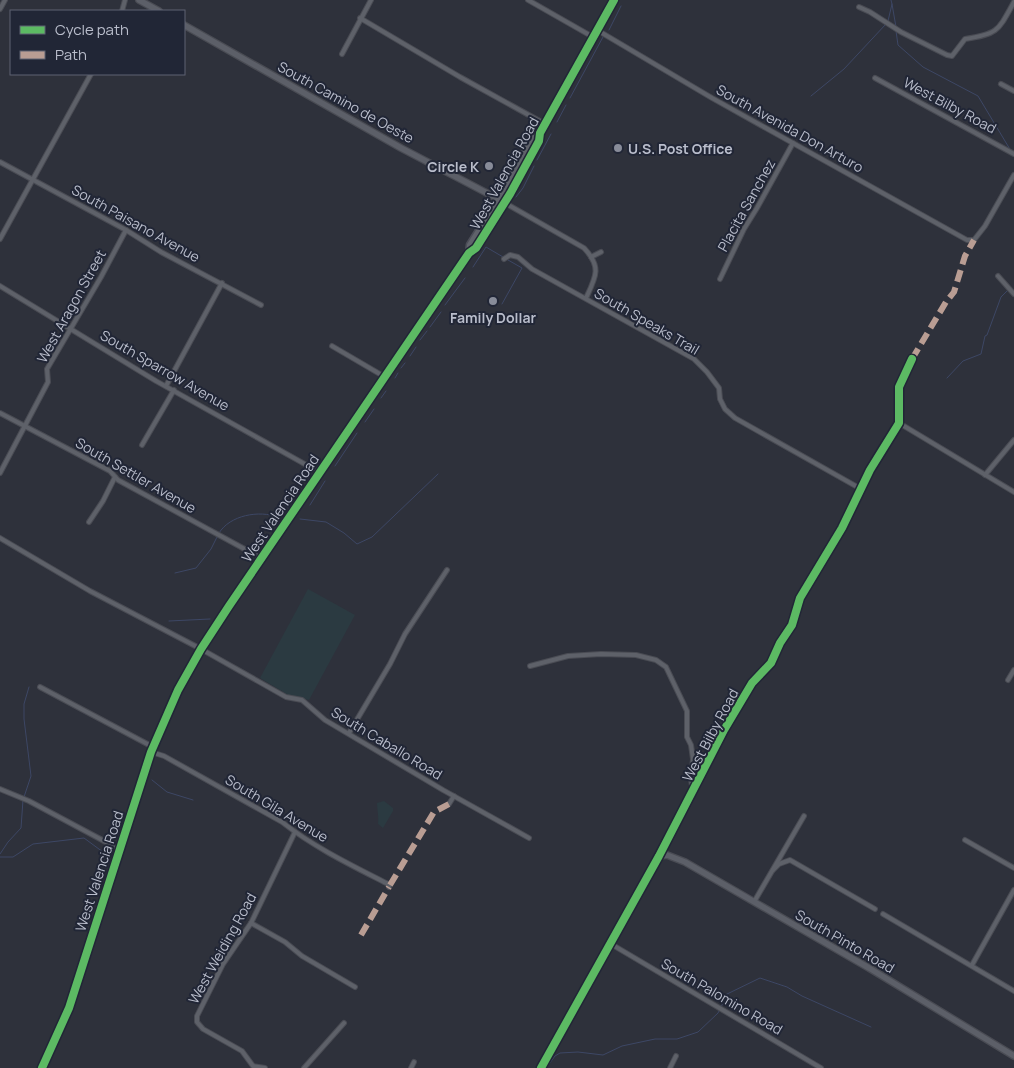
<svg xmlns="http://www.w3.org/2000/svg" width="1014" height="1068" font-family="Manrope,sans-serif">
  <rect width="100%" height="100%" fill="#2e313b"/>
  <g fill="#2b3a41">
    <path d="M308,589L355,615L309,700L288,695L260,678Z"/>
    <path d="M384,801L393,808V811L383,828L378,824C379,817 377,810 377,803Z"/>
  </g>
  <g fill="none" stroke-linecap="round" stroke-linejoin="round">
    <g stroke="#3d4765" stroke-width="1">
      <path d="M892,4L896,27"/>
      <path d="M888,21L892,4L891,0"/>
      <path d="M609,30L621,6"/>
      <path d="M896,31L898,45L923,67L978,96L1011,151"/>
      <path d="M811,96L844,69L886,24"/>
      <path d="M570,98L603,37"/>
      <path d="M557,122L566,105"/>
      <path d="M537,160L551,134"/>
      <path d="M516,197L523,188L534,166"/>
      <path d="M473,267L486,247L503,257"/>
      <path d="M502,304L522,268L508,260"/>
      <path d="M445,305L465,278"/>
      <path d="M430,327L441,312"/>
      <path d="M420,340L427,331"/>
      <path d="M410,356L416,347"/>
      <path d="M401,368L405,363"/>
      <path d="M395,378L398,373"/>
      <path d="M947,378L963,361L981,354L985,336L987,335L1001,297L1008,290"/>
      <path d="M381,398L386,391"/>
      <path d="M365,422L374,409"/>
      <path d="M335,466L357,433"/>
      <path d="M310,505L325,481"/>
      <path d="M300,519L326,522L344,533L357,544L372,537L438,474"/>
      <path d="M219,533C230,515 259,510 278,517"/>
      <path d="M175,573L196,568L211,549L217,537"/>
      <path d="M169,621L210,619"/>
      <path d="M152,780L167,792L193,800"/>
      <path d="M24,797L31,776L24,719V704L29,687"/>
      <path d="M0,854L8,842L21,828L23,800"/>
      <path d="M0,857H13L33,844L84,838L107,855"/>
      <path d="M546,1068L555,1056L560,1053L578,1052L603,1055L622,1046L655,1039H677L698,1032L718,1013L724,1001L725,995L760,978L787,987L802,996L871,1027"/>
    </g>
    <defs>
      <g id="street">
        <path d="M528,0L593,37"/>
        <path d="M859,7L870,12L901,32L947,55L952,56L965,39C998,34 998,31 1014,2"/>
        <path d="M0,9L5,0"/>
        <path d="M122,11L125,0"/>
        <path d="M360,18L460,77L545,124"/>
        <path d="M597,30L712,98L967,240H974L985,226L1014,175"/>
        <path d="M342,54L371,0"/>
        <path d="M875,78L1014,154"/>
        <path d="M1001,84L1014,91"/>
        <path d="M0,162L126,230L161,252L261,305"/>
        <path d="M505,203L584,248C602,267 596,277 586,298"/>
        <path d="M0,239L91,74"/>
        <path d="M591,257L601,252"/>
        <path d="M504,259L510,255L518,257L532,269L694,359L707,372L719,388L720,399L725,409L735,418L861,489"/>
        <path d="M998,276L1014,294"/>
        <path d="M720,279L744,229L757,208L793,143"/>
        <path d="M0,286L156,381L319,472"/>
        <path d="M332,346L385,377"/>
        <path d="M166,386L222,283"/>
        <path d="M0,413L110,471L118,480L261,558"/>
        <path d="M899,423L1014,492"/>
        <path d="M142,445L174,390"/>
        <path d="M0,473L48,382L47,369L101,277L126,230"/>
        <path d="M985,475L1014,440"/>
        <path d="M89,522L103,501L115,477"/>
        <path d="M0,538L90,591L201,649L286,697L302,700L325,720L443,790L529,838"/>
        <path d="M530,666L568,656L601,654L636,655L656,660L666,667L687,711V737L691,745L693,759L691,779L693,792"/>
        <path d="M1008,680L1014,670"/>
        <path d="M40,687L153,747"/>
        <path d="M349,733L390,664L405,634L447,570"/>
        <path d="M151,752L164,756L282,822C315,848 353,866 390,885L389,887"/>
        <path d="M0,789L29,801L119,849"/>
        <path d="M449,804L454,796"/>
        <path d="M965,840L1014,868"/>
        <path d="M659,856L724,730L752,683L771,663L780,643L792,625L800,598L842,528L870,470L899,423V387L912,359"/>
        <path d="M773,870L779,864L790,860L875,909"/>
        <path d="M754,902L804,816"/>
        <path d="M883,914L1014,991"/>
        <path d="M251,923L285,942L302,956L355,987"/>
        <path d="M611,944L821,1068"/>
        <path d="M972,965L1014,890"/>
        <path d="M265,1068L253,1066L242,1051L203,1029L197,1022V1016L223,964L251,923L295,832"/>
        <path d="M304,1068L344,1023"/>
        <path d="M411,1068L414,1062"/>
        <path d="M670,1068L676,1056"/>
      </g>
      <g id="secondary">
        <path d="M139,0L159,11"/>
        <path d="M184,25L401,148L502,201"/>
        <path d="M541,1068L659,856L667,855L685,862L869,968L1014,1056"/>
      </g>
      <g id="primary">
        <path d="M469,253L470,245L499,199L533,137L540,133"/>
        <path d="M42,1068L69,1008L151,752L178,690L201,649L229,606L469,253L476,248L510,194L539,141L540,133L614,0"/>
      </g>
    </defs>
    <use href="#street" stroke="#4a4c54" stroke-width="6"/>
    <use href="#secondary" stroke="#4a4c54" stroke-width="8"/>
    <use href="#primary" stroke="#4c4e58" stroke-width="9"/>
    <use href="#street" stroke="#5e6169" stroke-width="4"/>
    <use href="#secondary" stroke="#5c5f68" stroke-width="5.5"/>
    <use href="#primary" stroke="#60636b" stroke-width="6"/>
    <g stroke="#b99d93" stroke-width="6" stroke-dasharray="12 6" stroke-linecap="butt">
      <path d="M912,359L946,302L954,292L965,256L974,240"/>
      <path d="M390,885L434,812L449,804"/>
      <path d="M361,935L389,887"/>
    </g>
    <defs>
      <g id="cycleway">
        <path d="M42,1068L69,1008L151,752L178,690L201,649L229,606L469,253L476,248L510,194L539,141L540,133L614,0"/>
        <path d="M541,1068L659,856L724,730L752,683L771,663L780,643L792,625L800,598L842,528L870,470L899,423V387L912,359"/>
      </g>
    </defs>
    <use href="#cycleway" stroke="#212636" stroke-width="11"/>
    <use href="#cycleway" stroke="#5cba63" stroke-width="8"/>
  </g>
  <g fill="#888c99" stroke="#212636" stroke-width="2">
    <circle cx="618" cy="148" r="5"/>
    <circle cx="489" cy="166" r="5"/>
    <circle cx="493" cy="301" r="5"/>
  </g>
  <g text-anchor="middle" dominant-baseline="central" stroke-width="4" stroke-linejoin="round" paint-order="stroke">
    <g font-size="14" fill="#b9bdcb" stroke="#212636">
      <text transform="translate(346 102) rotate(29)">South Camino de Oeste</text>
      <text transform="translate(950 105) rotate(28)">West Bilby Road</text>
      <text transform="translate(790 128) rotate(29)">South Avenida Don Arturo</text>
      <text transform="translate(504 173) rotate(-61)">West Valencia Road</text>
      <text transform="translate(746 205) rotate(-61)">Placita Sanchez</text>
      <text transform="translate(136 223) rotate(29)">South Paisano Avenue</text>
      <text transform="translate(71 306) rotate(-61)">West Aragon Street</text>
      <text transform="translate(647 321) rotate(30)">South Speaks Trail</text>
      <text transform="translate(165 370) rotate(30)">South Sparrow Avenue</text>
      <text transform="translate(136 475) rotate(30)">South Settler Avenue</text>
      <text transform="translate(280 508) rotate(-56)">West Valencia Road</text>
      <text transform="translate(710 735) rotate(-62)">West Bilby Road</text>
      <text transform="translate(387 743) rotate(31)">South Caballo Road</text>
      <text transform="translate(277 808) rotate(31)">South Gila Avenue</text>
      <text transform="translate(99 871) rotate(-72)">West Valencia Road</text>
      <text transform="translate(845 941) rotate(30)">South Pinto Road</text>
      <text transform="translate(222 948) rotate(-61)">West Weiding Road</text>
      <text transform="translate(722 996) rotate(30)">South Palomino Road</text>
    </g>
    <g font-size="14" font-weight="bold" fill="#b9bdcb" stroke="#212636" text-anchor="start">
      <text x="628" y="148">U.S. Post Office</text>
      <text x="479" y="166" text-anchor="end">Circle K</text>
      <text x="493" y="317" text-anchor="middle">Family Dollar</text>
    </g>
  </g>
  <rect x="10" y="10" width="175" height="65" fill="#212636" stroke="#5e6272"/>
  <rect x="20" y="26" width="25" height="8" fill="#5cba63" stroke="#5e6272"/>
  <text x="55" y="35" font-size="15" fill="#b9bdcb">Cycle path</text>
  <rect x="20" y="51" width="25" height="8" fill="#b99d93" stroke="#5e6272"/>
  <text x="55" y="60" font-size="15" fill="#b9bdcb">Path</text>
</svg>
